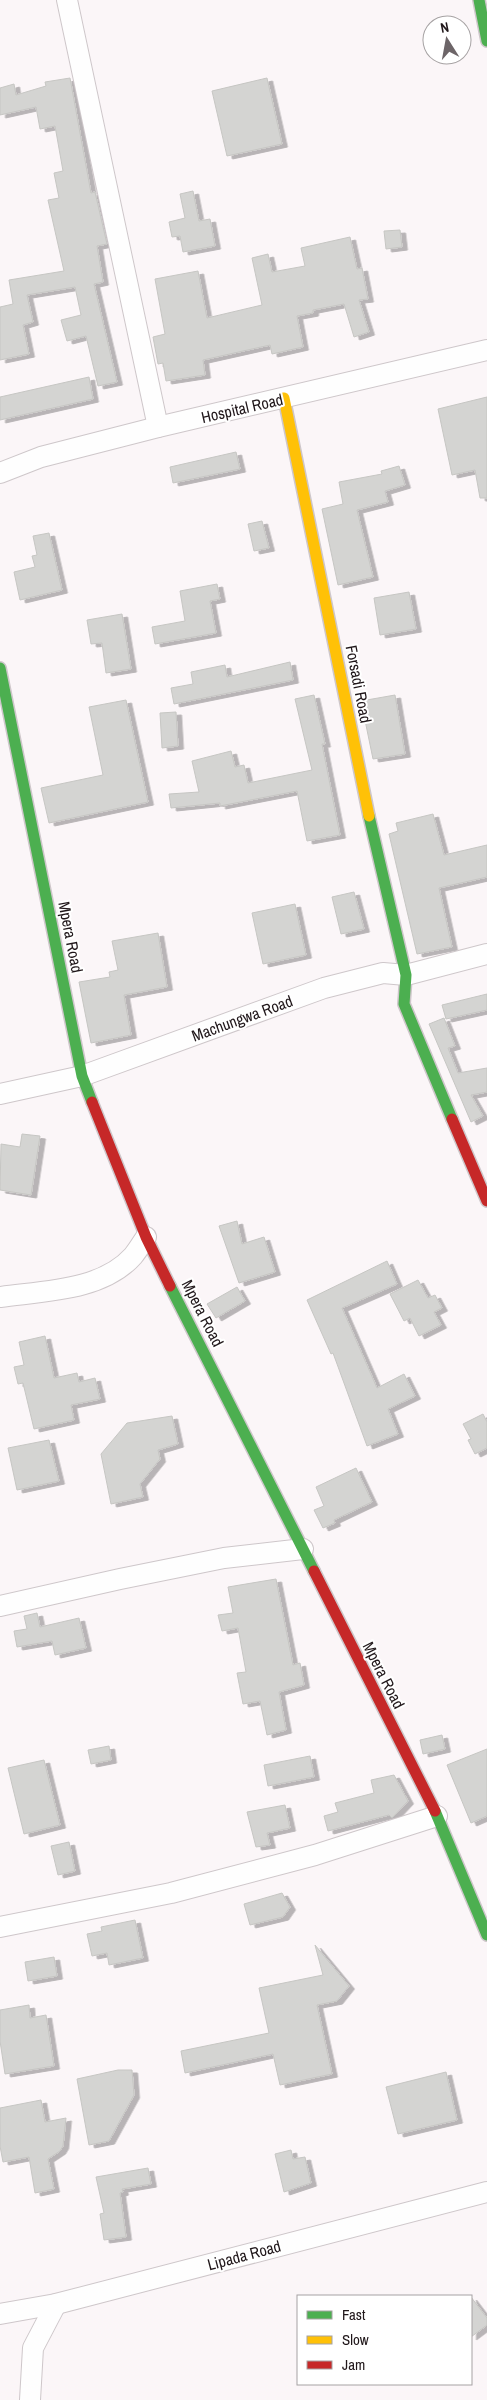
<svg xmlns="http://www.w3.org/2000/svg" width="487" height="2400" font-family="'Archivo Narrow',sans-serif">
  <defs>
    <filter id="shadow"><feDropShadow dx="5.5" dy="3" stdDeviation="0" flood-color="#0004"/></filter>
  </defs>
  <rect width="100%" height="100%" fill="#fbf6f8"/>
  <g fill="#d4d4d2" stroke="#c6c6c3" filter="url(#shadow)">
    <path d="M70,78L91,193L95,192L107,244L97,246L103,282L94,284L117,382L98,386L86,336L67,341L61,320L81,315L75,287L27,295L33,322L23,325L29,354L0,360V307L13,304L9,280L64,271L48,200L59,198L54,173L63,171L55,126L40,129L36,107L0,115V88L14,84L16,95L46,86L45,82Z"/>
    <path d="M267,78L282,144L227,156L212,91Z"/>
    <path d="M193,191L199,221L210,219L215,246L183,252L180,236L172,237L169,222L185,218L180,194Z"/>
    <path d="M400,230L402,247L386,249L384,231Z"/>
    <path d="M350,237L357,269L362,268L368,299L359,300L369,332L354,337L344,304L313,310V313L297,316L303,347L272,354L270,345L203,360L205,375L166,381L163,363L158,364L153,337L165,334L155,279L198,271L207,318L262,305L252,258L268,254L272,272L305,266L301,248Z"/>
    <path d="M89,377L93,399L0,420V397Z"/>
    <path d="M487,397V498H480L475,470L452,475L438,409Z"/>
    <path d="M236,452L240,469L173,483L170,467Z"/>
    <path d="M399,466L405,485L385,491L388,502L357,510L373,577L338,585L322,509L343,504L339,482L382,474L381,471Z"/>
    <path d="M262,521L269,548L254,551L248,524Z"/>
    <path d="M49,533L62,590L20,600L14,572L35,567L32,556L37,555L33,536Z"/>
    <path d="M217,584L220,599L210,601L216,633L155,644L152,627L185,621L180,591Z"/>
    <path d="M409,592L416,629L380,635L374,598Z"/>
    <path d="M122,614L131,669L106,673L102,643L91,644L87,620Z"/>
    <path d="M290,662L293,680L174,704L171,688L193,684L191,672L225,665L227,677Z"/>
    <path d="M314,695L325,744H322L340,835L307,841L297,791L220,806V803L171,808L169,794L199,792L192,761L231,751L235,767L244,765L248,783L312,770L295,699Z"/>
    <path d="M395,695L405,754L373,759L361,701Z"/>
    <path d="M126,700L148,802L49,823L41,788L103,775L89,707Z"/>
    <path d="M176,712L178,746L162,748L160,713Z"/>
    <path d="M433,814L444,855L487,845V877L439,888L452,947L417,954L389,834L398,831L396,823Z"/>
    <path d="M354,892L364,929L341,934L332,897Z"/>
    <path d="M295,904L306,955L263,964L252,913Z"/>
    <path d="M158,933L167,987L124,995L131,1035L91,1043L79,982L110,977L109,972L118,970L112,941Z"/>
    <path d="M487,994V1010L446,1019L442,1005Z"/>
    <path d="M444,1018L455,1046L448,1048L458,1073L487,1068V1092L471,1095L483,1116L471,1122L429,1024Z"/>
    <path d="M22,1134L40,1136L31,1195L0,1190L1,1144L20,1147Z"/>
    <path d="M237,1221L242,1244L264,1237L275,1272L239,1283L219,1226Z"/>
    <path d="M387,1261L397,1284L342,1308L377,1388L404,1374L415,1396L388,1409L398,1434L367,1446L333,1353L331,1354L307,1300Z"/>
    <path d="M418,1280L428,1298L435,1295L442,1308L434,1312L441,1325L419,1336L410,1318L404,1321L390,1294Z"/>
    <path d="M237,1287L245,1301L216,1318L207,1304Z"/>
    <path d="M45,1336L54,1378L77,1373L79,1382L95,1378L100,1399L71,1405L74,1420L34,1429L23,1383L18,1384L14,1367L24,1365L19,1342Z"/>
    <path d="M483,1414L487,1422V1448L475,1454L468,1440L471,1439L463,1424Z"/>
    <path d="M172,1416L178,1444L158,1450L160,1459L140,1484L143,1497L111,1504L101,1454L127,1423Z"/>
    <path d="M49,1440L59,1481L17,1490L8,1448Z"/>
    <path d="M356,1468L372,1502L334,1520L335,1523L323,1528L314,1510L324,1506L316,1487Z"/>
    <path d="M276,1579L293,1665L300,1663L304,1685L279,1692L286,1730L267,1735L260,1701L243,1704L237,1673L246,1672L238,1628L222,1631L218,1615L233,1613L228,1587Z"/>
    <path d="M37,1613L40,1627L79,1618L86,1648L55,1655L52,1641L17,1647L14,1631L27,1629L24,1616Z"/>
    <path d="M442,1735L445,1749L423,1754L420,1740Z"/>
    <path d="M109,1746L111,1760L91,1764L88,1750Z"/>
    <path d="M487,1749V1816L471,1823L447,1765Z"/>
    <path d="M310,1756L314,1777L268,1786L264,1765Z"/>
    <path d="M44,1760L60,1825L24,1834L8,1768Z"/>
    <path d="M394,1775L408,1801L392,1818L389,1815L328,1831L324,1816L338,1812L335,1803L374,1793L371,1780Z"/>
    <path d="M285,1805L290,1828L267,1833L270,1845L256,1847L247,1812Z"/>
    <path d="M69,1842L75,1871L58,1875L51,1846Z"/>
    <path d="M282,1893L290,1907L283,1917L250,1925L244,1904Z"/>
    <path d="M135,1920L143,1958L109,1965L107,1953L92,1956L87,1934L102,1931L101,1927Z"/>
    <path d="M315,1945L349,1986L337,2001L317,2005L332,2074L280,2085L273,2054L185,2073L181,2051L269,2033L259,1988L323,1975Z"/>
    <path d="M54,1957L57,1976L28,1981L25,1962Z"/>
    <path d="M29,2005L30,2018L46,2015L54,2066L5,2074L0,2041V2010Z"/>
    <path d="M118,2070H132L134,2095L109,2141L89,2145L77,2079Z"/>
    <path d="M446,2072L457,2120L398,2134L386,2087Z"/>
    <path d="M41,2100L45,2122L66,2118L63,2146L60,2151L48,2159L54,2189L35,2193L29,2157L3,2162L0,2146V2108Z"/>
    <path d="M291,2150L293,2159L305,2157L311,2183L284,2192L275,2154Z"/>
    <path d="M148,2168L151,2184L122,2189L123,2192L120,2193L126,2237L104,2240L100,2214L104,2213L96,2177Z"/>
    <path d="M471,2297L487,2318V2325L471,2337Z"/>
  </g>
  <g fill="none" stroke-linecap="round" stroke-linejoin="round">
    <defs>
      <g id="street">
        <path d="M67,0L158,427"/>
        <path d="M0,473L41,457L158,427L487,350"/>
        <path d="M0,1094L82,1076L324,988L383,973L406,975L487,954"/>
        <path d="M0,1297C43,1291 102,1291 133,1256C138,1250 142,1243 146,1237"/>
        <path d="M0,1606L120,1579L224,1558L303,1549"/>
        <path d="M0,1927L171,1893L315,1855L437,1816"/>
        <path d="M0,2314L56,2304L487,2192"/>
        <path d="M30,2400L33,2348L56,2304"/>
      </g>
      <g id="fast">
        <path d="M479,0L487,41"/>
        <path d="M0,668L82,1076L92,1102"/>
        <path d="M369,816L406,975L404,1004L452,1119"/>
        <path d="M170,1286L314,1571"/>
        <path d="M435,1811L487,1935"/>
      </g>
      <path id="slow" d="M284,398L369,816"/>
      <g id="jam">
        <path d="M92,1102L146,1237L170,1286"/>
        <path d="M452,1119L487,1201"/>
        <path d="M314,1571L435,1811"/>
      </g>
    </defs>
    <use href="#street" stroke="#cec7ca" stroke-width="22"/>
    <use href="#fast" stroke="#cec7ca" stroke-width="14"/>
    <use href="#slow" stroke="#cec7ca" stroke-width="14"/>
    <use href="#jam" stroke="#cec7ca" stroke-width="14"/>
    <use href="#street" stroke="#fefefe" stroke-width="20"/>
    <use href="#fast" stroke="#4caf50" stroke-width="11"/>
    <use href="#slow" stroke="#ffc107" stroke-width="11"/>
    <use href="#jam" stroke="#c62828" stroke-width="11"/>
  </g>
  <g text-anchor="middle" dominant-baseline="central" stroke-width="4" stroke-linejoin="round" paint-order="stroke">
    <g font-size="16" fill="#20171a" stroke="#fff">
      <text transform="translate(242 408) rotate(-13)">Hospital Road</text>
      <text transform="translate(359 684) rotate(79)">Forsadi Road</text>
      <text transform="translate(71 937) rotate(79)">Mpera Road</text>
      <text transform="translate(242 1018) rotate(-20)">Machungwa Road</text>
      <text transform="translate(203 1313) rotate(63)">Mpera Road</text>
      <text transform="translate(384 1675) rotate(63)">Mpera Road</text>
      <text transform="translate(244 2255) rotate(-15)">Lipada Road</text>
    </g>
  </g>
  <rect x="297" y="2295" width="175" height="90" fill="#ffffff" stroke="#a6a2a3"/>
  <rect x="307" y="2311" width="25" height="8" fill="#4caf50" stroke="#a6a2a3"/>
  <text x="342" y="2320" font-size="15" fill="#20171a">Fast</text>
  <rect x="307" y="2336" width="25" height="8" fill="#ffc107" stroke="#a6a2a3"/>
  <text x="342" y="2345" font-size="15" fill="#20171a">Slow</text>
  <rect x="307" y="2361" width="25" height="8" fill="#c62828" stroke="#a6a2a3"/>
  <text x="342" y="2370" font-size="15" fill="#20171a">Jam</text>
  <g transform="translate(447 40) rotate(349)"><circle r="24" fill="#ffffff" stroke="#a6a2a3"/>
  <path d="M0-4L9 19L0 12L-9 19Z" fill="#6d6568"/>
  <text y="-8" font-size="14" font-weight="bold" text-anchor="middle" fill="#20171a">N</text>
  </g>
</svg>
